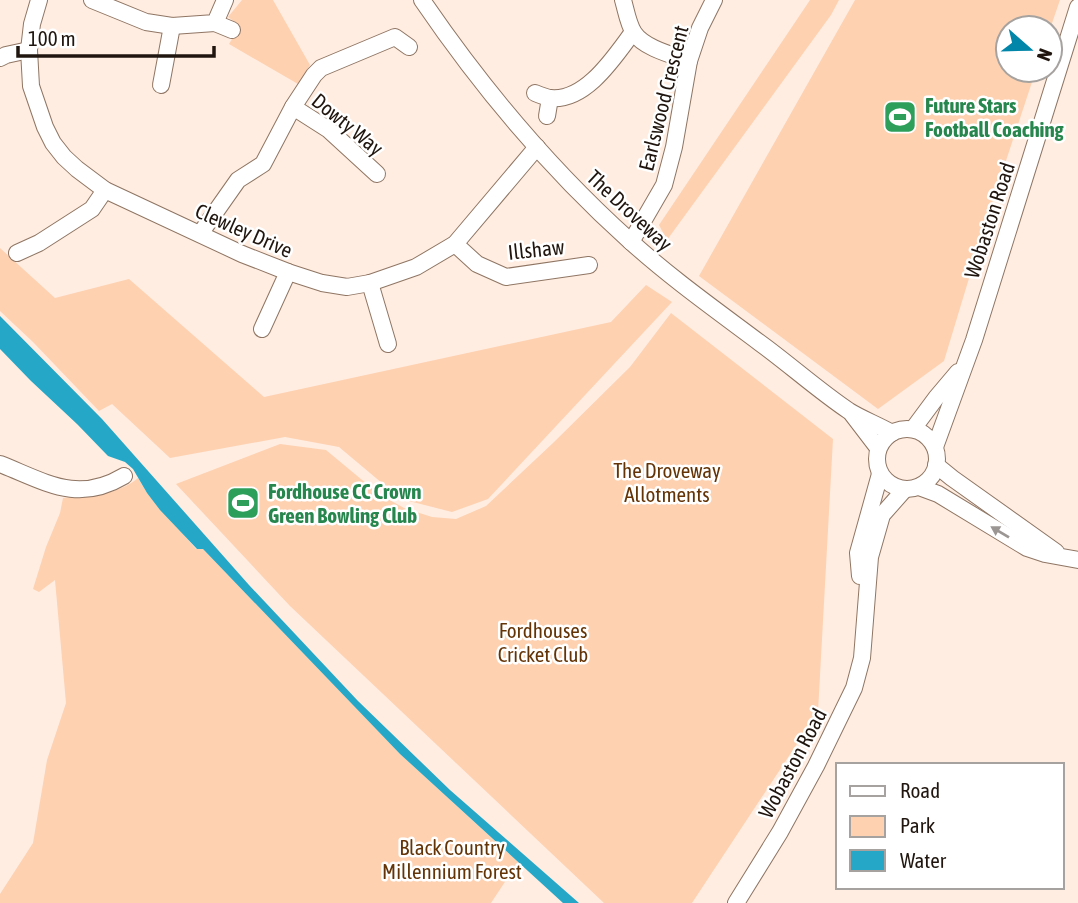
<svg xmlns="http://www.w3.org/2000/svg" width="1078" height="903" font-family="'Asap Condensed',sans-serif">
  <rect width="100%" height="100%" fill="#ffede1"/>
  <g fill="#fed1b1">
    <path d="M242,0H273L310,65L298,84L229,44L240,26L228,17Z"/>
    <path d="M810,0H839L831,15L667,240L659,225Z"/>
    <path d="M855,0H1060L1050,29V28H1008V70H1036L990,209L944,361L878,409L699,276Z"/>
    <path d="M0,248L55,298L129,279L264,397L611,322L646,285L672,302L488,499L452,512L401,499L339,447L285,437L170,458L112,404L99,411L33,342L0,311Z"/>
    <path d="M671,313L833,439L818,712L692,903H604L290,606L176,484L280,444L326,450L379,494L404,508L432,517L456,519L486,506L553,443L630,367Z"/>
    <path d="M138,478L147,493L196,549H203L400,754L518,862L491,903H0V894L33,843L47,760L66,703L55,580L39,592L33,589L46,547L60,513L63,498C90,495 116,496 138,478Z"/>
  </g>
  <path fill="#25a8c8" d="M0,316L102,419L249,585L358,701L450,790L579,903H563L400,754L203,549H197L160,510L147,493L133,469L125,462L108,456L77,424L31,381L0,349Z"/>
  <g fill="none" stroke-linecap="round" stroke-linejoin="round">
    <defs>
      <g id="minor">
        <path d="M39,0L32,24L29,50L31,86L45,127L53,143L64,157L77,169L105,190L242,254L288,272L322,283L347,287L370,283L416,267L455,244L537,147"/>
        <path d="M92,0L146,22L172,26L215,23L225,0"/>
        <path d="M422,0C482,88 551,170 630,241C671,278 716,310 760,343C789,364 819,391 849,411C862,419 878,425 892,433"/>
        <path d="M623,0C626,10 628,24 634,33C644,48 672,55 689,61"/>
        <path d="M215,23L232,30"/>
        <path d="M0,58L6,55L29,50"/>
        <path d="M161,85L172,26"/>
        <path d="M535,93C540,95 545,97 550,98C586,102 615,56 633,32"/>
        <path d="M293,107L329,130L377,174"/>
        <path d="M547,116L550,98"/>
        <path d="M200,234L238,180L263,164L293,107L314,75L321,68L395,37L409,47"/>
        <path d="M631,242L664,185L674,147L689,61L700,28L714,0"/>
        <path d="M455,244L477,264L506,277L589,265"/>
        <path d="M17,253L39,243L92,209L105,190"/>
        <path d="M370,283L388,344"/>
        <path d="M262,329L288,272"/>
        <path d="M852,414L878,448"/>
        <circle cx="907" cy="459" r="30"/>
        <path d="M913,429L936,398L958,372"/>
        <path d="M935,447L974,340L1078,7"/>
        <path d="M0,464C46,482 77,504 124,476"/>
        <path d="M936,465L952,478L1056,552"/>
        <path d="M919,487L938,494L1027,548L1045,554L1078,560"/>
        <path d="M860,576L858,553L880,474"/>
        <path d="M736,903L780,832L816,766L854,688L862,658L870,557L882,515L905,489"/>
      </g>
    </defs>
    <use href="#minor" stroke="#8f7563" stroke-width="18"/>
    <use href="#minor" stroke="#fff" stroke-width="16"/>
  </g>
  <defs><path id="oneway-solid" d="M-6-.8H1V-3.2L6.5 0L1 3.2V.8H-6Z" transform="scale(1.75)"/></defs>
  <use fill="#9b9693" href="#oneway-solid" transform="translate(1000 532) rotate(-149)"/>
  <defs>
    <symbol id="stadium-square" viewBox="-11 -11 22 22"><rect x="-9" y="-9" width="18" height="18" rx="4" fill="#2e9e5b" stroke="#fff"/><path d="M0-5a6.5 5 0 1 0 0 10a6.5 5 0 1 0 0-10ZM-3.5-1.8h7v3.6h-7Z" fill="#fff"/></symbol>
  </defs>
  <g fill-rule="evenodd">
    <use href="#stadium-square" x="881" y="98" width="38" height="38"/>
    <use href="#stadium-square" x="224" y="484" width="38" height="38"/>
  </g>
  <g text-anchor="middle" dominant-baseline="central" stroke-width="5" stroke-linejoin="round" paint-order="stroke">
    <g font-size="21" fill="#20160f" stroke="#fff">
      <text transform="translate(663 98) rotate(-76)">Earlswood Crescent</text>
      <text transform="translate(348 124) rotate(39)">Dowty Way</text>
      <text transform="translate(630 210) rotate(43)">The Droveway</text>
      <text transform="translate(989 220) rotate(-72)">Wobaston Road</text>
      <text transform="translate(244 230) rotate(24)">Clewley Drive</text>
      <text transform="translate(536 249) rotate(-6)">Illshaw</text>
      <text transform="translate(792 763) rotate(-62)">Wobaston Road</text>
    </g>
    <g font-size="21" font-weight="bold" fill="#27864d" stroke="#fff" text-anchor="start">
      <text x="925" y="105">Future Stars<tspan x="925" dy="24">Football Coaching</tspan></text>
      <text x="268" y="491">Fordhouse CC Crown<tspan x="268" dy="24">Green Bowling Club</tspan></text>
    </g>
    <g font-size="21" fill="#643406" stroke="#fff">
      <text x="667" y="470">The Droveway<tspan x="667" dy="24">Allotments</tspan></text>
      <text x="543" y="630">Fordhouses<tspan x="543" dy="24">Cricket Club</tspan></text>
      <text x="452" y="847">Black Country<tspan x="452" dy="24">Millennium Forest</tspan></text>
    </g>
  </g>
  <rect x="836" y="763" width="228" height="126" fill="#ffffff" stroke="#a6a29f" stroke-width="2"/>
  <rect x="850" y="786" width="35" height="10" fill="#ffffff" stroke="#a6a29f" stroke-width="2"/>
  <text x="900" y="798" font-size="21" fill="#20160f">Road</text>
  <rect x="850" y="816" width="35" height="21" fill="#fed1b1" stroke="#a6a29f" stroke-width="2"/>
  <text x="900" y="833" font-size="21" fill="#20160f">Park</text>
  <rect x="850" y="850" width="35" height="21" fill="#25a8c8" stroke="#a6a29f" stroke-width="2"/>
  <text x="900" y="868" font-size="21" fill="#20160f">Water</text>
  <g transform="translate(1029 49) rotate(110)"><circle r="33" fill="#ffffff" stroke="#a6a29f" stroke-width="2"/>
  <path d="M0-5L12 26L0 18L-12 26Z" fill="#0185a8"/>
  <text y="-10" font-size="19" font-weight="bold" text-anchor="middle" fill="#20160f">N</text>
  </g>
  <path d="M18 46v10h196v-10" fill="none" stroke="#20160f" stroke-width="3.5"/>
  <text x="28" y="46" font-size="21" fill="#20160f" stroke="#ffffff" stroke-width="5" paint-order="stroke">100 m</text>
</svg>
